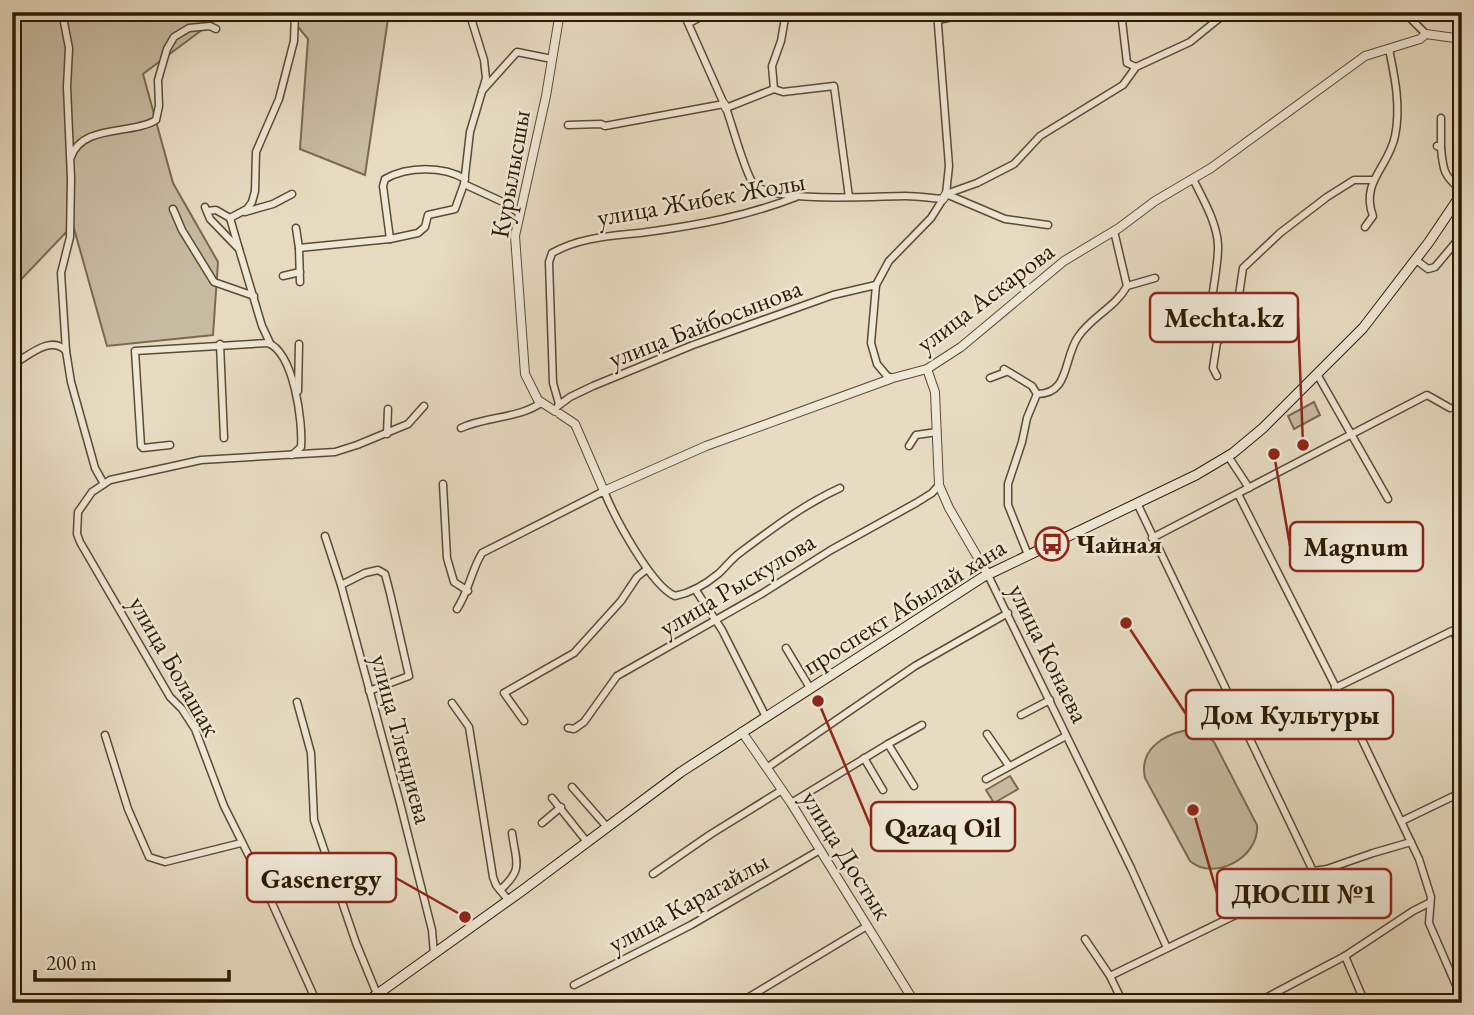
<svg xmlns="http://www.w3.org/2000/svg" width="1474" height="1015" font-family="'EB Garamond',serif">
  <rect width="100%" height="100%" fill="#e7dcc2"/>
  <filter id="stains"><feTurbulence type="fractalNoise" baseFrequency=".00286" numOctaves="4"/><feColorMatrix values="0 0 0 0 .2 0 0 0 0 .09 0 0 0 0 .02 0 0 0 .5 -.17"/></filter>
  <radialGradient id="worn" r=".72"><stop offset=".6" stop-color="#630" stop-opacity="0"/><stop offset="1" stop-color="#630" stop-opacity=".3"/></radialGradient>
  <g fill="#c7bba1" stroke="#7a6a52" stroke-width="2">
    <path d="M12,12H226L143,74L173,183L218,262L213,335L107,346L73,225L12,289Z"/>
    <path d="M286,12H389L365,175L300,149L308,39Z"/>
    <path d="M1314,402L1320,415L1294,429L1288,416Z"/>
    <path d="M1187,730L1203,733L1214,742L1257,825C1260,857 1214,882 1190,861L1145,778C1139,750 1162,735 1187,730Z"/>
    <path d="M1010,776L1018,789L994,803L986,790Z"/>
  </g>
  <g fill="none" stroke-linecap="round" stroke-linejoin="round">
    <defs>
      <g id="minor">
        <path d="M62,12L69,48L67,87L71,178L70,237L61,273L66,351L71,382L95,468L104,484"/>
        <path d="M937,12L949,166L946,194"/>
        <path d="M1121,12L1127,63L1136,67"/>
        <path d="M1404,12L1426,34"/>
        <path d="M938,20L962,15L1003,12"/>
        <path d="M689,23L710,12"/>
        <path d="M774,89L772,66L781,41L786,12"/>
        <path d="M482,91L517,52L552,59"/>
        <path d="M1441,118V148"/>
        <path d="M568,125L601,124L605,126L724,104L683,12"/>
        <path d="M1437,146L1441,148C1443,171 1444,176 1462,191"/>
        <path d="M71,157C82,124 132,135 156,120L159,106L158,80L167,49L174,37L189,28L210,26L216,29"/>
        <path d="M1193,179C1203,199 1217,223 1218,245C1219,276 1203,313 1217,342"/>
        <path d="M464,184L505,203L519,213"/>
        <path d="M946,194L977,183L1014,164L1040,136L1123,85L1136,67L1190,42L1227,12"/>
        <path d="M946,194L1005,219L1048,225"/>
        <path d="M849,197L834,86L783,92L774,89L726,108C732,124 745,173 753,183C770,204 877,196 905,196C918,196 930,198 943,199L931,218L889,261L876,285L871,343L877,364L887,376L893,378"/>
        <path d="M205,207L210,219L239,249L262,326L270,343"/>
        <path d="M173,209L182,230L214,282L254,296"/>
        <path d="M207,211L216,210L230,218"/>
        <path d="M245,212L273,204L292,194"/>
        <path d="M1365,227L1373,216C1360,182 1389,167 1395,136C1401,107 1395,78 1389,49"/>
        <path d="M296,228L299,248"/>
        <path d="M390,239L383,186L385,179C408,166 443,166 465,179"/>
        <path d="M239,249L230,218L247,209L252,202L255,191L256,152L279,99L294,41L295,12"/>
        <path d="M1416,260L1428,269L1435,267L1462,235"/>
        <path d="M283,276L300,272"/>
        <path d="M300,282L299,248L390,239L418,233L425,227L428,215L455,209L464,184L470,132L486,78L484,60L469,12"/>
        <path d="M1127,286L1155,278"/>
        <path d="M220,344L224,438"/>
        <path d="M12,365C27,357 51,334 66,351"/>
        <path d="M1004,369L1032,386L1037,394"/>
        <path d="M1317,374L1388,499"/>
        <path d="M1217,376L1213,368L1217,342L1229,333L1235,322L1243,268L1280,233L1327,197L1354,180H1373"/>
        <path d="M990,378L1006,372"/>
        <path d="M298,391L299,344"/>
        <path d="M559,404L553,383L549,262L552,253C582,236 615,236 647,232C699,225 747,216 796,197"/>
        <path d="M558,406L570,397L593,386L693,345L833,295L876,285"/>
        <path d="M461,428C487,416 517,419 541,403"/>
        <path d="M387,434L388,409"/>
        <path d="M170,445L143,448L141,446L135,351L268,343C294,353 303,422 301,447L292,455"/>
        <path d="M909,446L916,435L937,432"/>
        <path d="M1228,456L1249,488"/>
        <path d="M443,484L447,558L454,582L468,591"/>
        <path d="M1238,494L1354,723L1419,859L1431,897L1429,923L1462,999"/>
        <path d="M1137,503L1313,871"/>
        <path d="M325,536L341,585L400,803L432,930L434,954"/>
        <path d="M1152,538L1427,395L1450,408"/>
        <path d="M1028,555L1008,505V484L1022,442L1027,418L1037,394C1070,394 1063,359 1078,337C1091,317 1116,307 1127,286L1114,231"/>
        <path d="M988,575L1131,868L1167,948"/>
        <path d="M341,585L365,573L378,570L385,574L390,593L409,676L369,691"/>
        <path d="M695,589L722,630L766,717"/>
        <path d="M457,609C469,591 471,571 482,553L604,491C614,516 651,586 675,596C690,593 706,584 718,574C726,567 732,558 741,552C773,528 803,505 840,488"/>
        <path d="M1453,631L1462,648"/>
        <path d="M786,648L810,688"/>
        <path d="M1335,688L1462,626"/>
        <path d="M297,702L311,753L314,820L356,943L377,994"/>
        <path d="M452,703L469,727L493,877L496,885L509,901"/>
        <path d="M1021,715L1050,700"/>
        <path d="M524,721L504,693L574,653L621,601L637,577L647,569"/>
        <path d="M568,728L574,729L584,722L617,676L763,593L831,550L916,503L932,493L939,485"/>
        <path d="M987,734L1009,766"/>
        <path d="M105,735L128,809L149,857L165,862L241,843"/>
        <path d="M888,744L922,725"/>
        <path d="M864,758L883,790"/>
        <path d="M768,767L915,666L1008,613"/>
        <path d="M986,779L1066,736"/>
        <path d="M572,787L607,827"/>
        <path d="M552,798L587,842"/>
        <path d="M791,803L888,744L914,786"/>
        <path d="M1402,821L1462,792"/>
        <path d="M542,823L561,807"/>
        <path d="M653,874L711,834L782,790"/>
        <path d="M500,890C524,869 516,863 512,833"/>
        <path d="M1085,939L1110,976L1123,1003"/>
        <path d="M1345,956L1365,1003"/>
        <path d="M1110,976L1281,893L1299,883L1313,871L1327,869L1373,853L1411,842"/>
        <path d="M574,985L691,925L820,850"/>
        <path d="M317,1003L267,892L224,806L195,729L182,709L170,697L80,542L77,534L78,512L92,492L110,480L201,460L335,452L357,445L408,424L424,406"/>
        <path d="M739,1003L867,926"/>
        <path d="M1256,1003L1345,956L1413,911L1429,903"/>
      </g>
      <g id="tertiary">
        <path d="M724,104L726,108"/>
        <path d="M943,199L946,194"/>
        <path d="M927,369L935,392L939,485L949,508L988,575"/>
        <path d="M555,411L538,400L525,374L515,236L546,96L560,12"/>
        <path d="M560,414L575,424L604,491L706,446L893,378L927,369L961,347L1064,261L1119,228L1155,201L1211,168L1365,56L1420,39L1426,34L1462,39"/>
        <path d="M742,732L791,803L915,1003"/>
      </g>
      <path id="secondary" d="M365,1003L523,890L681,772L983,577L1196,475L1233,453L1263,428L1363,328L1429,242L1462,193"/>
    </defs>
    <use href="#minor" stroke="#5c4a32" stroke-width="9"/>
    <use href="#tertiary" stroke="#5c4a32" stroke-width="10"/>
    <use href="#secondary" stroke="#2d1a02" stroke-width="11"/>
    <use href="#minor" stroke="#efe8d7" stroke-width="6"/>
    <use href="#tertiary" stroke="#efe8d7" stroke-width="8"/>
    <use href="#secondary" stroke="#efe8d7" stroke-width="9"/>
  </g>
  <defs>
    <symbol id="bus-ring" viewBox="-11 -11 22 22"><circle r="9.5" fill="#efe8d7" stroke="#8f2418" stroke-width="1.5"/><path d="M-5-6H5V4H4V6H2V4H-2V6H-4V4H-5ZM-3.5-4V0h7V-4ZM-3.5 1.2v1.5H-2V1.2ZM2 1.2v1.5H3.5V1.2Z" fill="#8f2418"/></symbol>
  </defs>
  <g fill-rule="evenodd">
    <use href="#bus-ring" x="1033" y="525" width="38" height="38"/>
  </g>
  <g text-anchor="middle" dominant-baseline="central" stroke-width="5" stroke-linejoin="round" paint-order="stroke">
    <g font-size="26" fill="#2d1a02" stroke="#efe8d7">
      <text transform="translate(510 174) rotate(-80)">Курылысшы</text>
      <text transform="translate(701 199) rotate(-10)">улица Жибек Жолы</text>
      <text transform="translate(985 297) rotate(-37)">улица Аскарова</text>
      <text transform="translate(705 323) rotate(-21)">улица Байбосынова</text>
      <text transform="translate(737 584) rotate(-31)">улица Рыскулова</text>
      <text transform="translate(904 606) rotate(-32)">проспект Абылай хана</text>
      <text transform="translate(1049 653) rotate(64)">улица Конаева</text>
      <text transform="translate(175 666) rotate(60)">улица Болашак</text>
      <text transform="translate(402 739) rotate(75)">улица Тлендиева</text>
      <text transform="translate(847 855) rotate(58)">улица Достык</text>
      <text transform="translate(688 902) rotate(-29)">улица Карагайлы</text>
    </g>
    <g font-size="26" font-weight="bold" fill="#2d1a02" stroke="#efe8d7" text-anchor="start">
      <text x="1076" y="544">Чайная</text>
    </g>
  </g>
  <path fill="none" stroke="#8f2418" stroke-width="2.5" d="M1303 445L1298 317M1274 454L1290 546M1126 623L1186 714M818 701L871 827M465 917L396 878M1193 810L1217 893"/>
  <g fill="#8f2418" stroke="#efe8d7" stroke-width="2.5">
    <circle cx="1303" cy="445" r="7"/>
    <circle cx="1274" cy="454" r="7"/>
    <circle cx="1126" cy="623" r="7"/>
    <circle cx="818" cy="701" r="7"/>
    <circle cx="465" cy="917" r="7"/>
    <circle cx="1193" cy="810" r="7"/>
  </g>
  <g fill="#efe8d7" stroke="#8f2418" stroke-width="2.5">
    <rect x="1150" y="293" width="148" height="49" rx="7"/>
    <rect x="1290" y="522" width="133" height="49" rx="7"/>
    <rect x="1186" y="690" width="207" height="49" rx="7"/>
    <rect x="871" y="802" width="144" height="49" rx="7"/>
    <rect x="247" y="853" width="149" height="49" rx="7"/>
    <rect x="1217" y="869" width="174" height="49" rx="7"/>
  </g>
  <g font-size="28" text-anchor="middle" font-weight="bold" fill="#2d1a02">
    <text x="1224" y="327">Mechta.kz</text>
    <text x="1356" y="556">Magnum</text>
    <text x="1290" y="724">Дом Культуры</text>
    <text x="943" y="837">Qazaq Oil</text>
    <text x="321" y="888">Gasenergy</text>
    <text x="1304" y="903">ДЮСШ №1</text>
  </g>
  <rect width="1474" height="1015" fill="none" stroke="#e7dcc2" stroke-width="42"/>
  <rect x="14" y="14" width="1446" height="987" fill="none" stroke="#2d1a02" stroke-width="3.5"/>
  <rect x="21" y="21" width="1432" height="973" fill="none" stroke="#2d1a02" stroke-width="2"/>
  <path d="M35 970v10h194v-10" fill="none" stroke="#2d1a02" stroke-width="3.5"/>
  <text x="46" y="970" font-size="21" fill="#2d1a02" stroke="#efe8d7" stroke-width="5" paint-order="stroke">200 m</text>
  <rect width="100%" height="100%" filter="url(#stains)"/>
  <rect width="100%" height="100%" fill="url(#worn)"/>
</svg>
